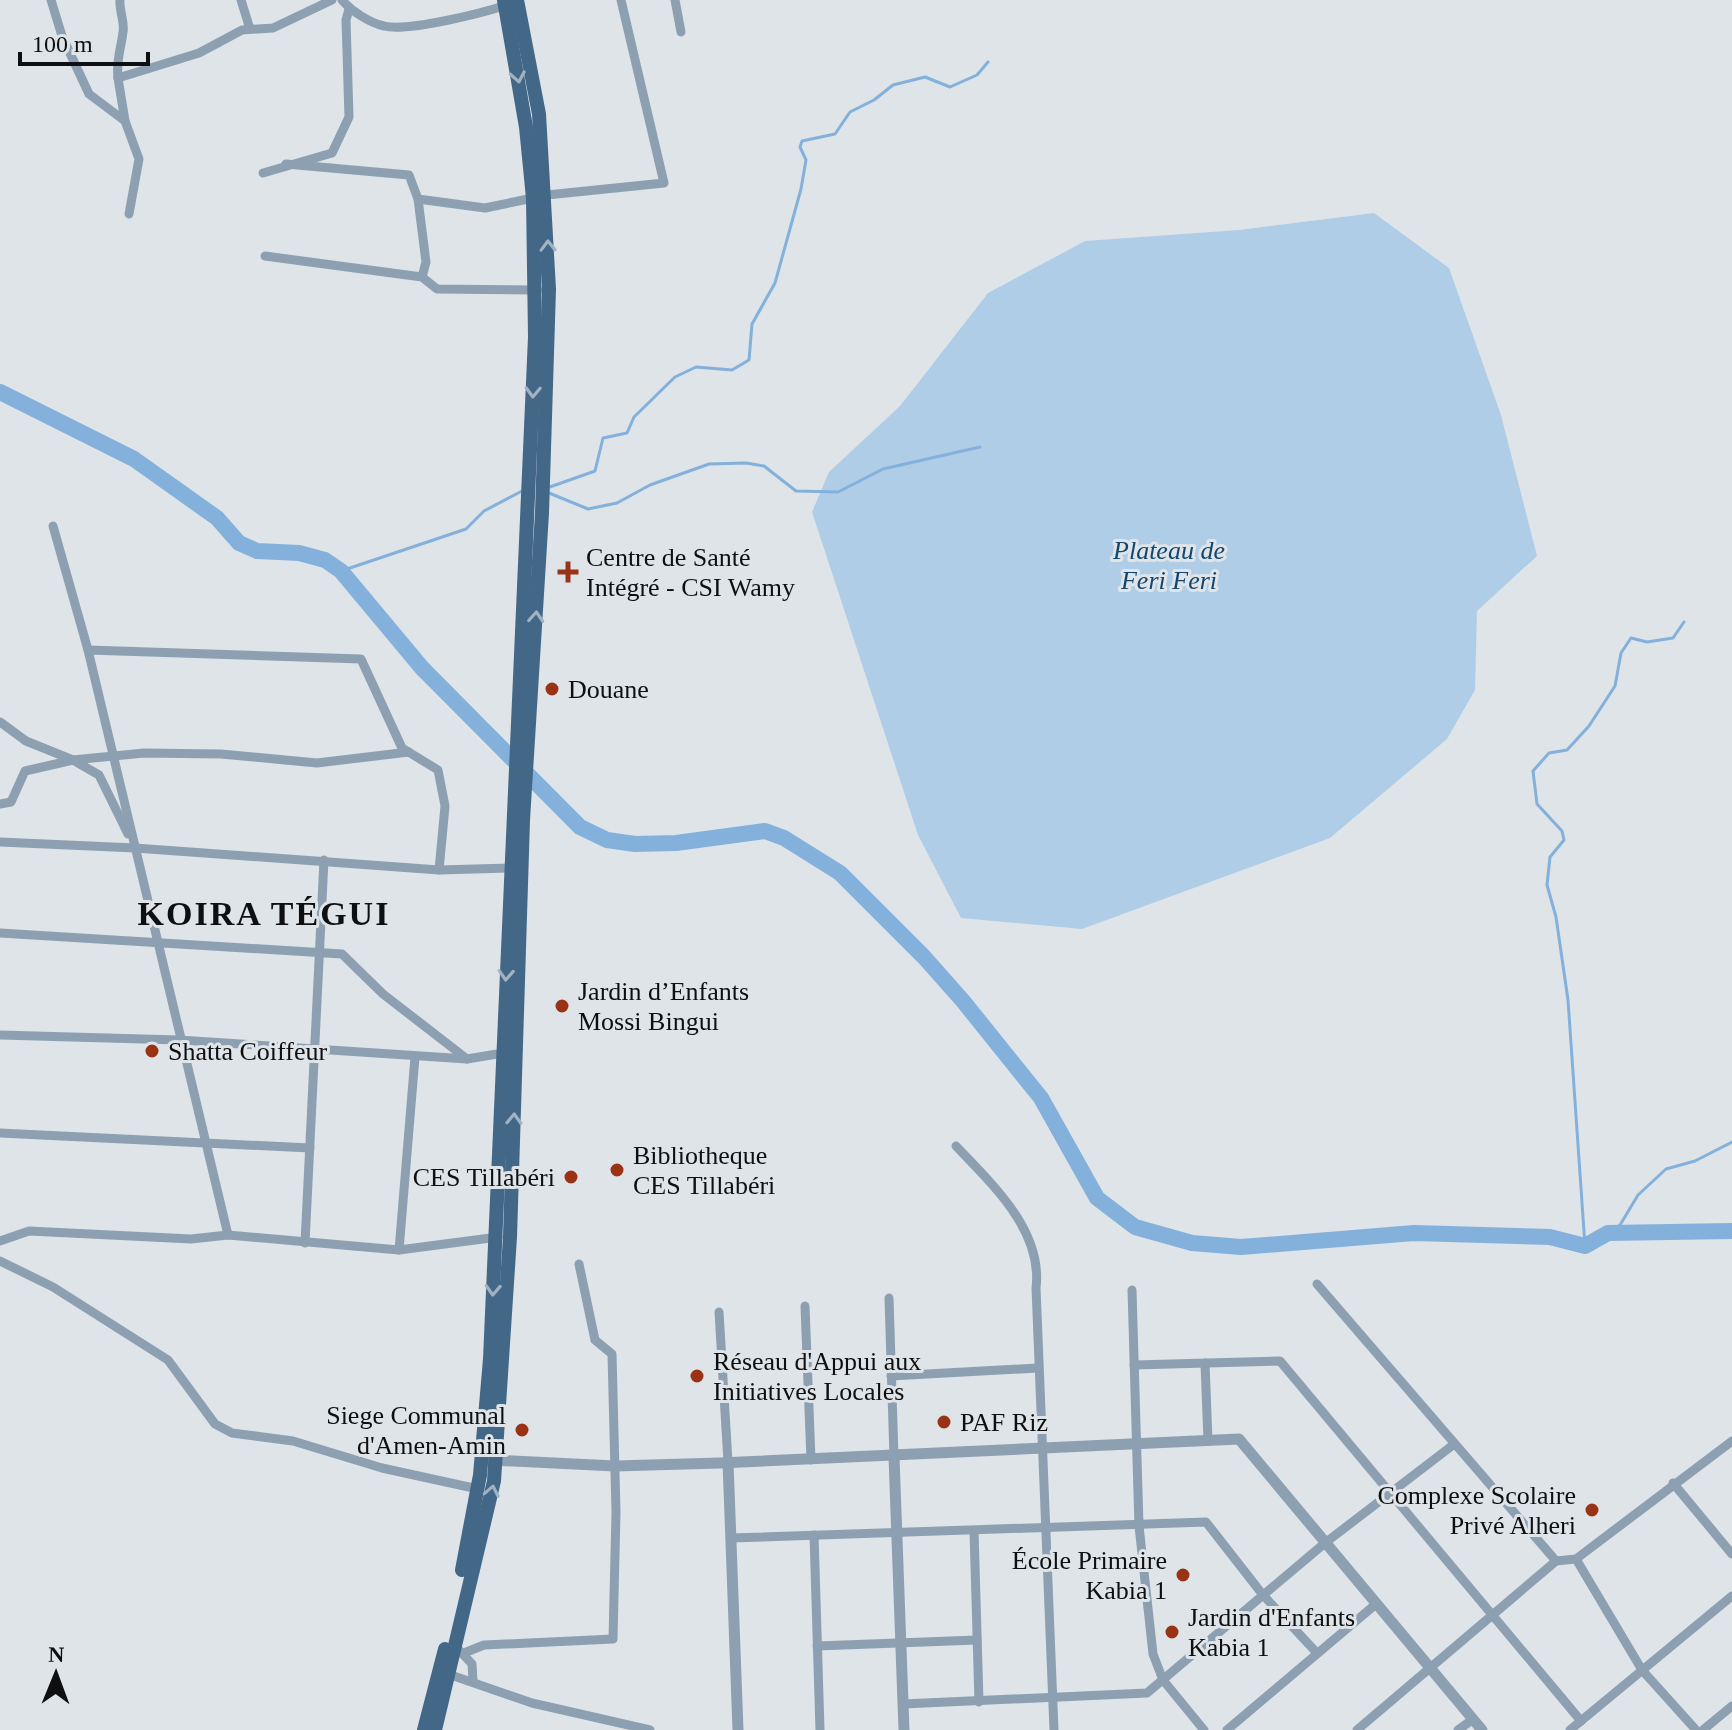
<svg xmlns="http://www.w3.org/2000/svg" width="1732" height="1730" font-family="Georgia,serif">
  <rect width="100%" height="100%" fill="#dfe4e9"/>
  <path fill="#b0cde7" d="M1374,213L1449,268L1501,415L1537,556L1477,611L1475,690L1447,739L1330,838L1082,929L961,918L918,835L812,512L829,472L900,406L988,293L1085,241L1239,230Z"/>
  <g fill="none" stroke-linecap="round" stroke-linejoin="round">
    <g stroke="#83b1db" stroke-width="3">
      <path d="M547,488L595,471L603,438L627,433L634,417L675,377L696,367L732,370L749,360L752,324L775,283L801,189L806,160L800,147L802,141L835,134L850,112L874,100L893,85L925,77L950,87L977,75L988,62"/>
      <path d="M549,493L588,509L617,503L650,485L709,464L746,463L764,466L796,491L838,492L883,469L980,447"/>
      <path d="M341,571L466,529L484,511L522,491"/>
      <path d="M1608,1233L1620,1225L1638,1195L1666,1169L1695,1161L1732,1142"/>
      <path d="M1585,1246L1568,1000L1556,917L1547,885L1550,857L1564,840L1562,831L1537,804L1533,771L1549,753L1567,750L1589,726L1615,686L1621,653L1631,638L1647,642L1673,638L1684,622"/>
    </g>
    <path stroke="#83b1db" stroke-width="16" d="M0,392L134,459L217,518L239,543L257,551L299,553L325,560L341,571L422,668L580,827L607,840L635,844L676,843L765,831L784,838L840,873L924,957L963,1001L1041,1098L1097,1198L1135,1227L1192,1243L1241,1247L1414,1233L1550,1237L1585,1246L1608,1233L1732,1231"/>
    <g stroke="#8ca0b2" stroke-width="9">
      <path d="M51,0L62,36L89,94L125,121"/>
      <path d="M241,0L250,29"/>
      <path d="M342,0C351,11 370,23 384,26C408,32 482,13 507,5"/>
      <path d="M675,0L681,32"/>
      <path d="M118,78C116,60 121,49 123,32C125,22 119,11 120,0"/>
      <path d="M286,164L409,175L418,199L485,208L533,198"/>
      <path d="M263,173L332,153L349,117L346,20L349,9"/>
      <path d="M547,195L664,183L621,0"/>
      <path d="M418,199L426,262L422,277"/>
      <path d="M129,214L139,159L125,121L118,78L199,53L242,30L273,28L332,0"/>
      <path d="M265,256L422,277L437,289L538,290"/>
      <path d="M53,526L88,650L228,1235"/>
      <path d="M88,650L361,659L402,748L438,770L445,806L439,870"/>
      <path d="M0,722L26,741L73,760L99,775L128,834"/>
      <path d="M0,804L11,802L25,771L73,760L144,753L221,754L317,763L409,752"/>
      <path d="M0,842L135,848L439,870L511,868"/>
      <path d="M0,933L342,954L383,994L467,1059"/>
      <path d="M0,1035L179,1040L467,1059L509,1052"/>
      <path d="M0,1133L310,1148"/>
      <path d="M956,1146C993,1185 1043,1231 1036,1288L1054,1730"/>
      <path d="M0,1241L29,1231L191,1239L228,1235L399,1250L498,1237"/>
      <path d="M305,1243L324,860"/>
      <path d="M399,1250L415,1057"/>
      <path d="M0,1261L53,1287L168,1360L215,1424L232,1433L293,1441L382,1468L478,1489"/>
      <path d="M1317,1284L1556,1561"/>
      <path d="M1132,1290L1139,1526L1153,1654L1163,1680L1204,1730"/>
      <path d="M889,1298L894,1457"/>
      <path d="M805,1306L811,1460"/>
      <path d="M719,1312L728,1462"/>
      <path d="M1205,1363L1208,1441"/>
      <path d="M1134,1365L1280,1361L1581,1721"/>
      <path d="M891,1376L1038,1368"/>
      <path d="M1673,1483L1732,1554"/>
      <path d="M974,1531L979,1702"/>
      <path d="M814,1535L820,1730"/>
      <path d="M731,1538L1206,1522L1263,1595L1316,1652"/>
      <path d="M1576,1559L1642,1670L1696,1730"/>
      <path d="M817,1646L977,1640"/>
      <path d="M459,1650L472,1664L473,1681"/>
      <path d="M464,1653L484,1645L613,1639L616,1512L612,1354L595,1340L579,1264"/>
      <path d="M448,1674L532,1703L650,1730"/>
      <path d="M903,1704L1147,1693L1325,1543L1453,1445"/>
      <path d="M1227,1730L1376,1604"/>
      <path d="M1357,1730L1556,1561L1576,1559L1732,1441"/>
      <path d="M1458,1730L1472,1720"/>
      <path d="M1570,1730L1732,1596"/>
      <path d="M1703,1730L1732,1706"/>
    </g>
    <g stroke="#8ca0b2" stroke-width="11">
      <path d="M894,1457L904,1730"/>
      <path d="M490,1460L615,1466L720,1463L1239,1439L1482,1730"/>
      <path d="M728,1462L738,1730"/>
    </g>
    <g stroke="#436787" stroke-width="14">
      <path d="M462,1570L480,1475L490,1359L535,337L533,198L526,127L504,0"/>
      <path d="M424,1730L445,1649"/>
      <path d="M435,1730L494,1481L510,1237L523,820L542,513L549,289L539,114L517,0"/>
    </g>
  </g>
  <defs><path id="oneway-chevron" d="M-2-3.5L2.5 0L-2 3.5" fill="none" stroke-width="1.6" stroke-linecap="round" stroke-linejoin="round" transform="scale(2)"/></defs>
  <g stroke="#a1b2c2">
    <use href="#oneway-chevron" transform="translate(518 77) rotate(80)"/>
    <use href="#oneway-chevron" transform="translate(548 246) rotate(-91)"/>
    <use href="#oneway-chevron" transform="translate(533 392) rotate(92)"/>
    <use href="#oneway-chevron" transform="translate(536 617) rotate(-86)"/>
    <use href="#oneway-chevron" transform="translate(506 975) rotate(93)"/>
    <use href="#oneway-chevron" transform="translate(514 1119) rotate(-88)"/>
    <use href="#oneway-chevron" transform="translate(493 1290) rotate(93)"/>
    <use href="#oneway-chevron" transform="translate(492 1491) rotate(-79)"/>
  </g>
  <g fill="#9a3315" stroke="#dfe4e9" stroke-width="3">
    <path d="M564 560h8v8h8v8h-8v8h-8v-8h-8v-8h8z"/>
    <circle cx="552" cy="689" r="8"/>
    <circle cx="562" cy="1006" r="8"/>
    <circle cx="152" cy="1051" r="8"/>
    <circle cx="617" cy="1170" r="8"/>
    <circle cx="571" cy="1177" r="8"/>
    <circle cx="697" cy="1376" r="8"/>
    <circle cx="944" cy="1422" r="8"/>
    <circle cx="522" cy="1430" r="8"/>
    <circle cx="1592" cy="1510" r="8"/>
    <circle cx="1183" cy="1575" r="8"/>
    <circle cx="1172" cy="1632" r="8"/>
  </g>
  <g text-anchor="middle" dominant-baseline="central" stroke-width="6" stroke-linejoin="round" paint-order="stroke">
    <g font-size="26" font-style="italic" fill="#13476f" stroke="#dfe4e9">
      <text x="1169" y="550">Plateau de<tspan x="1169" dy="30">Feri Feri</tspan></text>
    </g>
    <g font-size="26" fill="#0e0f11" stroke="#dfe4e9" text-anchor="start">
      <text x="586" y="557">Centre de Santé<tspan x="586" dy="30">Intégré - CSI Wamy</tspan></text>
      <text x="568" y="689">Douane</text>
      <text x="578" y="991">Jardin d’Enfants<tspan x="578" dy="30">Mossi Bingui</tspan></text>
      <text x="168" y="1051">Shatta Coiffeur</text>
      <text x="633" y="1155">Bibliotheque<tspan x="633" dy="30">CES Tillabéri</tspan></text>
      <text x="555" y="1177" text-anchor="end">CES Tillabéri</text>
      <text x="713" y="1361">Réseau d'Appui aux<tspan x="713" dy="30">Initiatives Locales</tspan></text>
      <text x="506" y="1415" text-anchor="end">Siege Communal<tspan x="506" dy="30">d'Amen-Amin</tspan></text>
      <text x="960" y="1422">PAF Riz</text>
      <text x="1576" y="1495" text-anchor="end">Complexe Scolaire<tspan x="1576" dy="30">Privé Alheri</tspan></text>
      <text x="1167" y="1560" text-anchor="end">École Primaire<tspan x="1167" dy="30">Kabia 1</tspan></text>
      <text x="1188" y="1617">Jardin d'Enfants<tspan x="1188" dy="30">Kabia 1</tspan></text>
    </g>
    <g font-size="34" font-weight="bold" letter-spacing="2" fill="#0e0f11" stroke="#dfe4e9">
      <text x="264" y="913">KOIRA TÉGUI</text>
    </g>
  </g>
  <g transform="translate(56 1674) rotate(1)" stroke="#dfe4e9" stroke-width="6" paint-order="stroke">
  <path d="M0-6L14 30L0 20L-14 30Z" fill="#0e0f11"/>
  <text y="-12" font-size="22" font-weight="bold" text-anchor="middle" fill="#0e0f11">N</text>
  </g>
  <path d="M20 52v12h128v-12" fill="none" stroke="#0e0f11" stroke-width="4"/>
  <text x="32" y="52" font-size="24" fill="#0e0f11" stroke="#dfe4e9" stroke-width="6" paint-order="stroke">100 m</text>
</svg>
